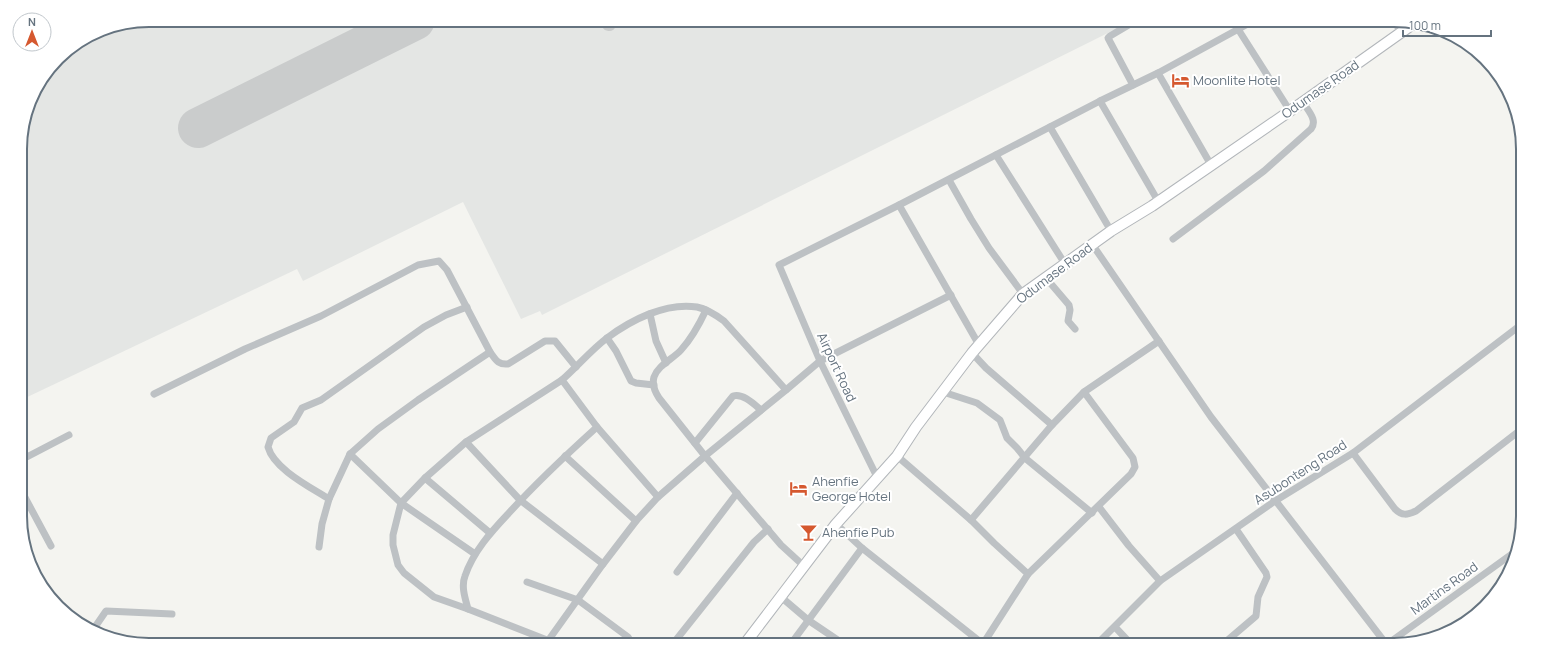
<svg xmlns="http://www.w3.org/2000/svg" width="1543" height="665" font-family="Manrope,sans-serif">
  <rect width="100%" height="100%" fill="#f4f4f0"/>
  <path fill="#e4e6e4" d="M149,20H1132V21L542,315L540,311L521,319L463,202L303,281L297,269L21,400L20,141L33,92L64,52L100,30Z"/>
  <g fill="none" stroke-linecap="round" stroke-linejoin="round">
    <path stroke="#cacccc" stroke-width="16" d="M607,20L609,23"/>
    <path stroke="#cacccc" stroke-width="40" d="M198,128L415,20"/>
    <defs>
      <path id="secondary" d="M744,645L836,524L897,456L916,427L972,353L1023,294L1111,231L1152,206L1303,102L1413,24"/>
    </defs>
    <use href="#secondary" stroke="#b2b6ba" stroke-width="12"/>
    <g stroke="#bdc1c4" stroke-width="7">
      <path d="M1394,20L1401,33"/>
      <path d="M1238,29L1290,111"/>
      <path d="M1158,73L1211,165"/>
      <path d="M1133,85L1108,38L1110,36L1132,23L1134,20"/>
      <path d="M1100,101L1158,201"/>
      <path d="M1050,127L1111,231"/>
      <path d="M996,155L1065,264"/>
      <path d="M949,180L971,219L989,248L1023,294"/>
      <path d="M899,205L979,345"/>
      <path d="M1173,239L1264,171L1311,129C1318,120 1308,111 1303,102"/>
      <path d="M1092,244L1211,417L1387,645"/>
      <path d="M1046,278L1069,305L1070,310L1068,321L1075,329"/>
      <path d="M706,310C699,325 692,338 681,350C673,359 658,365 654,377C652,384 655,392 659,398L705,456L786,390L820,361L951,295"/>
      <path d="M650,314L656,341L666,363"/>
      <path d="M607,338L616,351L631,381L636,383L654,385"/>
      <path d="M972,353L986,368L1052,425"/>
      <path d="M943,392L977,403L1000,420L1007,438L1017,448L1025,458L1092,513"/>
      <path d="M154,394L245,349L321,316L418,265L439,261L447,270L490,352"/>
      <path d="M466,442L520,500L603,564"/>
      <path d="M695,443L733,396C743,393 754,404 761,410"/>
      <path d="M1353,453L1395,509C1402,516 1407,515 1416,511L1523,428"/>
      <path d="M565,456L636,521"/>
      <path d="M897,456L971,520L994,543L1028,574L983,644L984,645"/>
      <path d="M21,460L69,435"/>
      <path d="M877,477L820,361L779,265L899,205L1100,101L1158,73L1255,20"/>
      <path d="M425,478L490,533"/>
      <path d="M21,490L51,546"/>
      <path d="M658,497L597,427L562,380C577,367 591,350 607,338C631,320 666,302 697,307C707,309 716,315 724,321L786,390"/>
      <path d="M329,499C310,487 274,469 268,447L271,438L294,422L302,408L321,400L424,327L446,315L467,307"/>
      <path d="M1099,507L1129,546L1160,581"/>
      <path d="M971,520L1052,425L1084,392L1159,341"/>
      <path d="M836,524L862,548L983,644"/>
      <path d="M319,547L322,524L329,499L350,454"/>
      <path d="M475,554L401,503L350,454L378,429L418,400L490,352C496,360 498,365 508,364L545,341H555L576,367"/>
      <path d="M677,572L737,493"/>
      <path d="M1028,574L1131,474L1135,467L1133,458L1084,392"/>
      <path d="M527,582L578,600L628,637L631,642"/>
      <path d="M781,597L808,620L845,645"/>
      <path d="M468,609L434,597L404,573L398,565L393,545V535L401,503L425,478L466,442L562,380"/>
      <path d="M1115,627L1132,645"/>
      <path d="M92,629L95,627L106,611L172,614"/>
      <path d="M547,640L468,609C465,598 461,586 465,576C473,552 491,532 508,514C536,483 566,455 597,427"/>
      <path d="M545,645L603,564L636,521L658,497L705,456L781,545L805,567"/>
      <path d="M672,645L754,542L768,529"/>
      <path d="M790,645L862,548"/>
      <path d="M1096,645L1160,581L1275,501L1353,453L1522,324"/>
      <path d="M1222,645L1256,616L1258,597L1267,577L1266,573L1236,529"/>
      <path d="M1386,645L1516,551"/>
    </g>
    <use href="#secondary" stroke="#fff" stroke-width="10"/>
  </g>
  <defs>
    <symbol id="hotel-bare" viewBox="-9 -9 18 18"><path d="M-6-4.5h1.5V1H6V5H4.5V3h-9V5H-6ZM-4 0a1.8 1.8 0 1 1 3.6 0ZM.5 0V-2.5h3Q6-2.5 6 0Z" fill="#d5582f" stroke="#fff" stroke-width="2.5" paint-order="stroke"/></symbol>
    <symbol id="bar-bare" viewBox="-9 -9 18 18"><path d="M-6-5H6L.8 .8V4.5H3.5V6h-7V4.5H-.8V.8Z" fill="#d5582f" stroke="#fff" stroke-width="2.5" paint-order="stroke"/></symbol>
  </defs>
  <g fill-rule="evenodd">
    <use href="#hotel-bare" x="1168" y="68" width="25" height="25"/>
    <use href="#hotel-bare" x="786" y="476" width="25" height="25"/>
    <use href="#bar-bare" x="796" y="520" width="25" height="25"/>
  </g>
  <g text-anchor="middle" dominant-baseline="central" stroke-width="4" stroke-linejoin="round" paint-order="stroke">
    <g font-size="13" fill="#65737f" stroke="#fff" text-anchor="start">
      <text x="1193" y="80">Moonlite Hotel</text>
      <text x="812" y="481">Ahenfie<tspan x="812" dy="15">George Hotel</tspan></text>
      <text x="822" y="532">Ahenfie Pub</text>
    </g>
    <g font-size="13" fill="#65737f" stroke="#fff">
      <text transform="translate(1320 89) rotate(-35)">Odumase Road</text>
      <text transform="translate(1054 273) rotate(-37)">Odumase Road</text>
      <text transform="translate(837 367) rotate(65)">Airport Road</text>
      <text transform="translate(1300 472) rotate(-33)">Asubonteng Road</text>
      <text transform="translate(1444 588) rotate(-36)">Martins Road</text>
    </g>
  </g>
  <path d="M0 0H1543V665H0ZM149 27H1394A122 122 0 0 1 1516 149V516A122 122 0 0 1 1394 638H149A122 122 0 0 1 27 516V149A122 122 0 0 1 149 27Z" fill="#fff" fill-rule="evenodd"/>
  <path fill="none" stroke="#65737f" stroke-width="2" d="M149 27H1394A122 122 0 0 1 1516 149V516A122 122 0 0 1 1394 638H149A122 122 0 0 1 27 516V149A122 122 0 0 1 149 27Z"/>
  <g transform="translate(32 32)"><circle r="19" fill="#ffffff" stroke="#c1c7cc"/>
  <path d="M0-3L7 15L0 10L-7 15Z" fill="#d5582f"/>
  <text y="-6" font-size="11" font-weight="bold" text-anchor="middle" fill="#65737f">N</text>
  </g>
  <path d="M1403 30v6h88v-6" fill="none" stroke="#65737f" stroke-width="2"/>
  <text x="1409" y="30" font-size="12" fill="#65737f" stroke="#ffffff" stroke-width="3" paint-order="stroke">100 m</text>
</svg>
